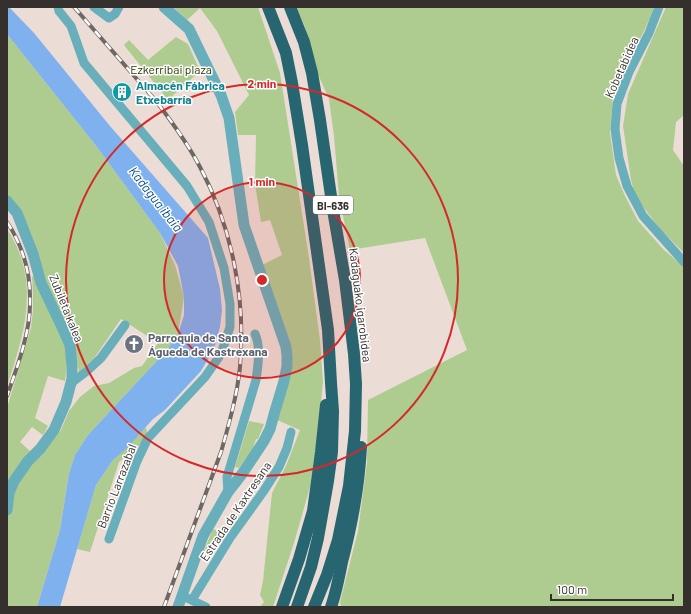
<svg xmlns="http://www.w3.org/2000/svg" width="691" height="614" font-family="Barlow,sans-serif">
  <rect width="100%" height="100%" fill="#ebddd5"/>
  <g fill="#aecb90">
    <path d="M173,7H258L280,73L309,258L320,340L323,382L317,441L310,487L294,543L273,607H260L264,602L260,595L263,581L272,493L286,466L300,430L277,420L291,374L292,354L262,265L282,255L270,220L261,222L255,184L256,135H238L235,112L249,95L217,31L200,8L187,20Z"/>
    <path d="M296,7H654L650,18L613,96L610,133L616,175L625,196L638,221L664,250L684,267V607H341L340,602L358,531L367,463L368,400L467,350L425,238L350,250L339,196L334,136L329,99L316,70L305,27Z"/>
    <path d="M666,7H684V115L676,122L673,150L684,166V253L660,229L635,196L631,180L623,126L628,94Z"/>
    <path d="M7,34L97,147L160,233L175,265L184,297L178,334L167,350L88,435L75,455L69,473L60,530L37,607H7V408L31,328L33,310V295L32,277L34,276L65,345L67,363L65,381L48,376L35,418L48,426L43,435L32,427L20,442L30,451L41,456L61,430L69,411L80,397L94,386L109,383L134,368L142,366L158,343L121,319L95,357L79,372L73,343L7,198Z"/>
    <path d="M176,37L188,44L200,71L168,100L124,45L129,40L148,60Z"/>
    <path d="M7,229C41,281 25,332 7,386Z"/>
    <path d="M249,421L264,424L258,439H256L253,448L239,468L235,467Z"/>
    <path d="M146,427L148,438L119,462L90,552L77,549L96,485L113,460Z"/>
    <path d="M213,529L223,533L210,559L202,556Z"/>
  </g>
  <path fill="#80b1ef" d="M7,7H9L34,33L110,126L208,238L220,289L222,310L220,327L214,349L201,371L165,410L153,419L126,449L113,460L96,485L60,607H37L60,530L69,473L75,455L88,435L167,350L178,334L184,315V297L178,266L160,233L97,147L7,34Z"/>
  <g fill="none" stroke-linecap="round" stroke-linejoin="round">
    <g stroke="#68afbb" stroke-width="9">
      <path d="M58,7L59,11L71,26L84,63L187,186L209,222L224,268L230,304V327L221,354L205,377L148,438L137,461L109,539"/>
      <path d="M94,7L109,18L115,14L119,7"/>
      <path d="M659,7L649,33L629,72L617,104L615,129L619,158L627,186L643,216L684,262"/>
      <path d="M70,384L87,371L101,358L125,325"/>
      <path d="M228,492L227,477L256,380C258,366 261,346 255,334"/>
      <path d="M187,598L206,607"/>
      <path d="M192,600L230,538L263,492L279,467L287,448L291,432"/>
    </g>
    <g stroke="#68afbb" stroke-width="11">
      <path d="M164,7L189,29L221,95L229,118L244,225L286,347L287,356V366L284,381L275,411L270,429L264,441L242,474L228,492L203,536L178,607"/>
      <path d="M7,201L17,213L33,254L41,283L61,325L70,345L72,366V379L66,402L54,430L40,449L28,461L14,481L9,493L7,510"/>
    </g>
    <g stroke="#276670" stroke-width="12">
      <path d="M268,7L286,53L292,83L302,145L328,330L331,383L333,411L332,452L328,481L318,538L311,567L297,607"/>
      <path d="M290,7L304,42L312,73L320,120L333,210L345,280L354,354L356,384L355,431L349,486L338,540L327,575L314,607"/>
      <path d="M282,607L299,559L313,511L321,452L326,405"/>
      <path d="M331,607C336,593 339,577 342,562C352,524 359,486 361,447"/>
    </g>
    <defs>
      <g id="rail">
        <path d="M74,7L156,101C172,122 188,144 200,167C232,227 246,299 240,367C237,396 229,424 221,452L164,607"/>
        <path d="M7,222C23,246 31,275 30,304C30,333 17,368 7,396"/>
      </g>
    </defs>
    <use href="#rail" stroke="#6e6762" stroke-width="4"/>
    <use href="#rail" stroke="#fff" stroke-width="2.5" stroke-dasharray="8" stroke-linecap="butt"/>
  </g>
  <circle cx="262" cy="280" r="98" fill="#d62828" fill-opacity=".12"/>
  <g fill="none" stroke="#d62828" stroke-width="2">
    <circle cx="262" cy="280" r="98"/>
    <circle cx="262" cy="280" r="196"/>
  </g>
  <defs>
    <symbol id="building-disc" viewBox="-11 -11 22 22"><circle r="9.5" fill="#0f9aa8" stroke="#fff"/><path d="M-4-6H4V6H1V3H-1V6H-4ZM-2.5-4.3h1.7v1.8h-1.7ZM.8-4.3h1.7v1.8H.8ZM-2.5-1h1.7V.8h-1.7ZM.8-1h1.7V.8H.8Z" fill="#fff"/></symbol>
    <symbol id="church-disc" viewBox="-11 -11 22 22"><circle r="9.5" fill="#6b7280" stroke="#fff"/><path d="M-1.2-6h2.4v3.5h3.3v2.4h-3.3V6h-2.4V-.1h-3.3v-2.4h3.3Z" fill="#fff"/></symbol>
  </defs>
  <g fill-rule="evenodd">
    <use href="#building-disc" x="111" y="81" width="22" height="22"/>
    <use href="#church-disc" x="123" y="333" width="22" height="22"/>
  </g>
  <g text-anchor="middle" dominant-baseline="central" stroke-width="3" stroke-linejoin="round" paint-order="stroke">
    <rect fill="#fff" stroke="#726e6c" stroke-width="1" x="313" y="196" width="40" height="18" rx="3"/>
    <g font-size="11" font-weight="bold" fill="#35302d">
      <text x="333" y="205">BI-636</text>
    </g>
    <g font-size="12" fill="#35302d" stroke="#fff">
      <text transform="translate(621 67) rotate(-66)">Kobetabidea</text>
      <text transform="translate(361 305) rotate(83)">Kadaguako igarobidea</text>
      <text transform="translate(67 308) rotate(68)">Zubileta kalea</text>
      <text transform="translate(116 486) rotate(-69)">Barrio Larrazabal</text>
      <text transform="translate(235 511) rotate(-56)">Estrada de Kaxtresana</text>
    </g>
    <g font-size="12" fill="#243802" stroke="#fff">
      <text x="171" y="69">Ezkerribai plaza</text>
    </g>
    <g font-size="12" font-weight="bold" fill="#0d838f" stroke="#fff" text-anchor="start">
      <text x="136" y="85">Almacén Fábrica<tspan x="136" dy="14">Etxebarría</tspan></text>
    </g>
    <g font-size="12" font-weight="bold" fill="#5b616d" stroke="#fff" text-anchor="start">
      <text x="148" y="337">Parroquia de Santa<tspan x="148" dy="14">Águeda de Kastrexana</tspan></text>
    </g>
    <g font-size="13" font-style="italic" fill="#00488f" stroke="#fff">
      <text transform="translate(156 199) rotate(52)">Kadagua ibaia</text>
    </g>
  </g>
  <circle cx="262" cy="280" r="6" fill="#d62828" stroke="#fff" stroke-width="2"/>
  <g font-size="12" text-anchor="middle" font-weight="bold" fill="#d62828" stroke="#fff" stroke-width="3" stroke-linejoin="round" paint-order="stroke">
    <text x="262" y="88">2 min</text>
    <text x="262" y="186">1 min</text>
  </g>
  <rect width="691" height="614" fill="none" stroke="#35302d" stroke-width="16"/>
  <path d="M551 594v6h122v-6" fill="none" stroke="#35302d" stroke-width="2"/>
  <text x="557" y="594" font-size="12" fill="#35302d" stroke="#ffffff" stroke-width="3" paint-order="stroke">100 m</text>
</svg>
